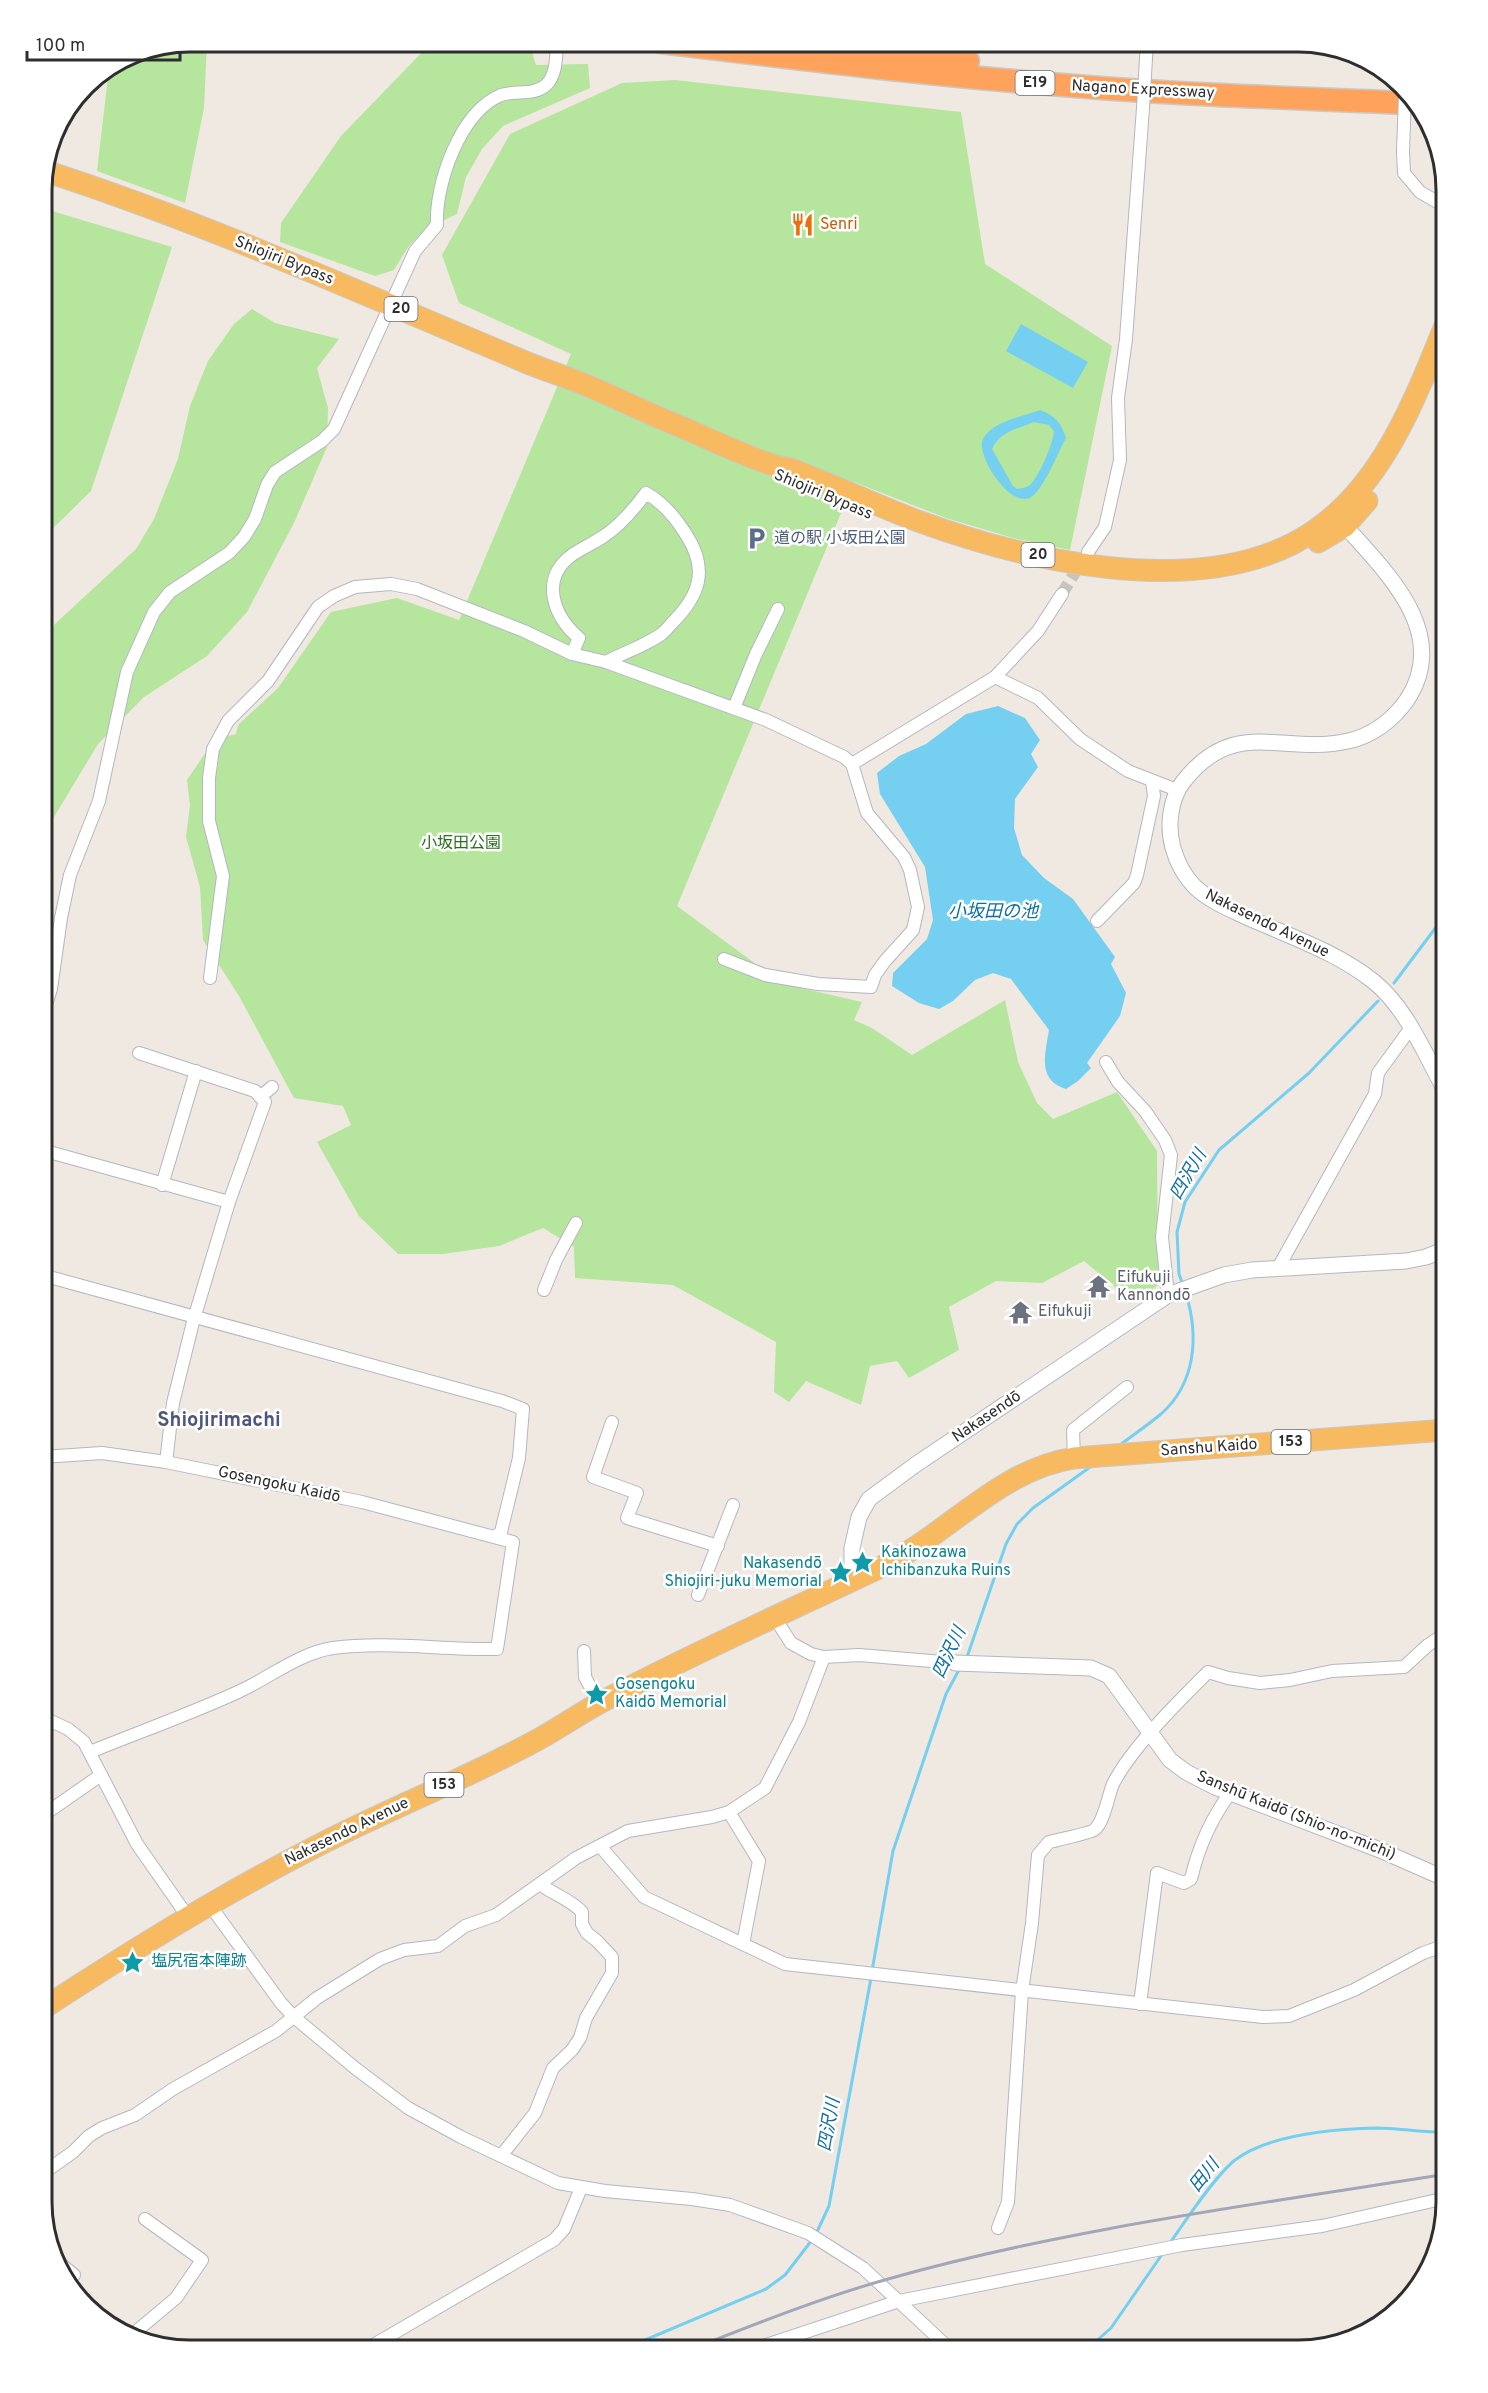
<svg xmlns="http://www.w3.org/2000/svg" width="1488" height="2393" font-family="Overpass,'Noto Sans JP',sans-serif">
  <rect width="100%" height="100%" fill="#efe9e1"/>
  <g fill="#b6e59e">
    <path d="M191,42H207L204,108L185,203L97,171L108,77L85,86L134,53Z"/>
    <path d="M505,42L530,46L536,65L588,64L590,88L503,126L482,149L466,177L457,214L426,229L408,247L394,270L375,276L280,242L281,223L341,136L431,43Z"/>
    <path d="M675,80L961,112L985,264L1112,346L1070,550L1013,538L946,518L854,482L677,906L783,984L862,1002L854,1020L872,1028L912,1055L1005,1000L1018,1062L1037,1103L1053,1119L1117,1092L1157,1151L1158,1285L1134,1303L1084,1261L1042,1283L996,1281L949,1307L959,1350L909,1378L897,1361L870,1366L861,1405L806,1381L789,1402L774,1392L776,1342L673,1285L575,1278L574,1247L543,1228L499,1246L443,1254H398L359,1216L317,1142L351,1125L343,1106L294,1098L239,996L203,940L200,887L186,837L190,805L187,780L208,749L228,736L236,734L238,725L278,688L331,612L397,598L459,620L571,354L459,303L442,255L510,134L622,83Z"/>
    <path d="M42,208L172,247L91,491L42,539Z"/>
    <path d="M252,309L275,323L339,339L317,368L328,408L327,447L294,523L247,612L207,656L144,697L98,744L54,817L42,847V636L136,549L154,519L178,459L190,406L208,361L234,324Z"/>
  </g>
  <g fill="#75cff0" fill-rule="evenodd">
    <path d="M1021,324L1088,362L1073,388L1006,351Z"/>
    <path d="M1040,410C1055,416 1061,422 1066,438C1058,452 1044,489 1031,497C1011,510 975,455 983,439C993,421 1022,417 1040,410ZM1034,422L1049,425L1054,431C1053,444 1040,474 1031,484C1027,488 1023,488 1017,489L1013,486L992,449C1000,431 1018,429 1034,422Z"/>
    <path d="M998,706L1025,718L1040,740L1031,754L1038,767L1015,799L1014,828L1022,855L1044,878L1073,899L1115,957L1111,964L1126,993L1120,1016L1087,1063L1091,1068L1078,1081L1066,1089C1037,1080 1045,1054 1049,1030L1011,979L993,973L975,980L953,1001L939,1009L919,1003L892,986L893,973L927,939L933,920L925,867L880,794L877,773L899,756L926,744L966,714Z"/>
  </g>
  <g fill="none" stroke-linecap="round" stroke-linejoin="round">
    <g stroke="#75cff0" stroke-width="3">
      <path d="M1394,983L1446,914"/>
      <path d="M1183,1285L1179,1274L1177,1232L1185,1202L1219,1150L1309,1073L1378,1001"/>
      <path d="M1120,1445C1133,1435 1148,1425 1161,1414C1196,1383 1199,1336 1186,1294"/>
      <path d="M967,1657L1006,1544L1017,1524L1033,1508L1093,1465"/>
      <path d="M872,1971L893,1851L946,1694L960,1668"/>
      <path d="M816,2234L829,2206L871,1978"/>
      <path d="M1170,2243C1185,2221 1215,2176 1235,2160C1270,2134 1334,2129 1377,2128C1400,2128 1423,2133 1446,2132"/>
      <path d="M619,2351L766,2289L785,2275L812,2240"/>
      <path d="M1085,2351L1111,2328L1163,2253"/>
    </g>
    <path stroke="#c8c4bd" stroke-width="12" stroke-dasharray="12 6" stroke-linecap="butt" d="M1062,594L1083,559"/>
    <defs>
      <g id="minor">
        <path d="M371,42L384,44V42"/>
        <path d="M1403,151L1404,173L1420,192L1446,207"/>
        <path d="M1088,552L1105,527L1120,460L1118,398L1126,339L1143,108"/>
        <path d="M572,654L579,638C554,617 539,579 572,555C582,548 594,543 604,536C621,525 634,509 646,493C664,503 676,518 687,536C708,569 700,595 673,622C669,626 665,632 660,635C644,646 623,653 606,662"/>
        <path d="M995,677L1038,698L1080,739L1128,771L1177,790"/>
        <path d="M734,708L756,654L778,609"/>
        <path d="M852,764L995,677L1038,631L1062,594"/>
        <path d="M1097,921L1134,883L1137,875L1154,796L1152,781"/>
        <path d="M210,978L223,876L209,821V778L213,749L228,721L268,681L318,607L334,596L355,587L391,584L417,589L524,631L572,654L606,662L766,720L844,757L852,764L867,813L904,857L910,870L918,907L913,930L885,961L875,975L871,987L818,984L765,975L724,959"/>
        <path d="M42,1017L51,989L61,918L70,875L99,801L127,672L154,612L170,592L229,553L244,537L255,519L267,485L275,472L322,441L334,429L415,251L437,225C435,184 460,112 501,95C515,90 534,96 546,85C557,75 556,56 557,42"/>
        <path d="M139,1053L255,1091L265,1102L229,1202L193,1322L173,1403L166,1462"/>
        <path d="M1106,1062L1118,1082L1145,1111L1165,1140L1171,1155L1162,1237L1168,1295"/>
        <path d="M260,1097L272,1087"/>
        <path d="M42,1150L229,1202"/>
        <path d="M162,1185L196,1071"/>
        <path d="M1278,1268L1375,1094L1378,1073L1410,1029"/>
        <path d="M42,1275L502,1401L523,1409L519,1458L501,1532L496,1536"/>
        <path d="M544,1290L556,1260L576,1223"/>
        <path d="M612,1422L593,1477L637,1493L627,1518L718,1546"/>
        <path d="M42,1457L102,1453L166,1462L362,1502L513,1542L497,1649C443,1650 386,1641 333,1648C299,1653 269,1678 238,1692C190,1714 139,1732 90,1752"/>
        <path d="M1074,1458L1073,1430L1127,1387"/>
        <path d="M698,1595L733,1505"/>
        <path d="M775,1618L791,1643L811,1654L824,1657L859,1655L955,1663"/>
        <path d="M584,1651L585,1677L599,1703"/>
        <path d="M42,1717L68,1729L84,1742L137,1844L188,1917"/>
        <path d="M729,1812L759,1861L743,1944"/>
        <path d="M42,1816L101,1775"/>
        <path d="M600,1846L644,1897L785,1964L1263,2017L1289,2016L1354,1990L1423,1953L1446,1945"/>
        <path d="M209,1904L281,2003L294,2017L355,2068L408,2108L461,2137L558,2183L605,2191L692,2199L730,2205L808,2233L863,2268L952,2351"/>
        <path d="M1140,2004L1157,1873L1184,1883L1191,1879C1198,1849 1212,1817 1231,1792"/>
        <path d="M501,2156L535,2113L553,2068L572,2050L580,2038L586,2018L612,1973V1957L597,1941L587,1933L582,1924V1912C570,1899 554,1895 540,1884"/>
        <path d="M42,2174L73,2152L89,2136L102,2128L135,2115L173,2089L276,2031L317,1998L380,1959L404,1950L438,1946L465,1926L496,1915L576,1858L628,1831L712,1817L729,1812L765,1788L799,1722L824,1657"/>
        <path d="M998,2228L1008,2202L1022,1991L1032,1923L1038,1855L1049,1842C1057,1840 1090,1833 1094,1830C1104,1823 1108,1796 1113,1784C1132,1747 1178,1702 1208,1672L1228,1678L1260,1683L1290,1680L1332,1671L1404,1667L1428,1645L1446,1633"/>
        <path d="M56,2260L74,2275"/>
        <path d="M133,2334L176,2298L202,2260L145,2219"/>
        <path d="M272,2351L290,2346L297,2351"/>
        <path d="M363,2351L554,2240L564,2229L581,2188"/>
        <path d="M748,2351L899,2301L1182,2245L1322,2226L1446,2198"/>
      </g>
      <g id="tertiary">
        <path d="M1339,519C1381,568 1453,630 1407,700C1393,720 1372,736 1348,741C1282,756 1235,715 1183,782C1170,799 1167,827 1173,848C1177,862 1184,876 1195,887C1211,902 1232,910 1251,919C1292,937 1338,953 1373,981C1407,1008 1425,1055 1446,1092"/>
        <path d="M856,1578L852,1569V1548L859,1517L869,1499L915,1465L1168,1295L1224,1275L1252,1270L1406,1261L1426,1257L1446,1249"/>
        <path d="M955,1663L1091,1668L1109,1676L1170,1760L1186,1772L1215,1787L1380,1850L1446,1879"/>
      </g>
      <g id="trunk">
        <path d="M45,171C206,223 360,293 516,358C535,367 556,373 576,381C611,395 644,412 679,426C710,439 744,456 776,466C781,467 786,468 791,469C834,485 875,505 918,521C1024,560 1188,598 1294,543C1378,499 1412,406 1446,323"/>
        <path d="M1318,542L1345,526L1367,501"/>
        <path d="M42,2009C133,1950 224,1893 321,1844C393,1807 468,1778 539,1739C561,1727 582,1712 605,1700C695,1652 789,1611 881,1567C949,1534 998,1470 1074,1458L1446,1430"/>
      </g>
      <g id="motorway">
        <path d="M661,42C795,58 928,75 1063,85C1179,95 1295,98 1412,103"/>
        <path d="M824,46L968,61"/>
      </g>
    </defs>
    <use href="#minor" stroke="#b4b7c1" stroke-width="14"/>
    <use href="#tertiary" stroke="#b4b7c1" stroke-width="17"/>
    <use href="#trunk" stroke="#c9c9c9" stroke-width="23"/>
    <use href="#motorway" stroke="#c9c9c9" stroke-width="25"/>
    <use href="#minor" stroke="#fff" stroke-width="12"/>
    <use href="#tertiary" stroke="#fff" stroke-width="15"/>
    <use href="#trunk" stroke="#f8ba60" stroke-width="21"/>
    <use href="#motorway" stroke="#ffa35c" stroke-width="22"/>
    <path stroke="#a3a6b8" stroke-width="3" d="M687,2351C753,2325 820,2298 888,2279C1068,2228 1262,2204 1446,2174"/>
    <defs>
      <g id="minor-bridge">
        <path d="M1143,108L1147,42"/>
        <path d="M1403,151L1405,96"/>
      </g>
    </defs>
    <use href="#minor-bridge" stroke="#b4b7c1" stroke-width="14" stroke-linecap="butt"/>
    <use href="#minor-bridge" stroke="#fff" stroke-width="12"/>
  </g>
  <defs>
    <symbol id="restaurant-bare" viewBox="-9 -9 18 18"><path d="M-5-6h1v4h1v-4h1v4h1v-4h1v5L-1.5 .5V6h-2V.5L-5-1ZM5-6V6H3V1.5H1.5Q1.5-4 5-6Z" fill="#e8710a" stroke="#fff" stroke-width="2.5" paint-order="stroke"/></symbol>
    <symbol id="parking-bare" viewBox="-9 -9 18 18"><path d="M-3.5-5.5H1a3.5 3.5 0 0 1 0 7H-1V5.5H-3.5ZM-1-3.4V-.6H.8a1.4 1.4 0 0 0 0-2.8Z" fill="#5c6f8a" stroke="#fff" stroke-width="2.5" paint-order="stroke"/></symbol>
    <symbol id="temple-bare" viewBox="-9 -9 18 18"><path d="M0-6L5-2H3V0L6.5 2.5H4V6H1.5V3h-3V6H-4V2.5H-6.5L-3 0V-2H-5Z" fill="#6b7280" stroke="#fff" stroke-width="2.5" paint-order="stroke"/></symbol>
    <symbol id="sight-bare" viewBox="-9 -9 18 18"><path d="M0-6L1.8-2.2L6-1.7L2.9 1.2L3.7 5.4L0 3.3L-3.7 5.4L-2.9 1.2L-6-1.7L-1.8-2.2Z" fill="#0f9aa8" stroke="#fff" stroke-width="2.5" paint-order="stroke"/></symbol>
  </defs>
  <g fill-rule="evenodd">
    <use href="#restaurant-bare" x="786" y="208" width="33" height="33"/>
    <use href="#parking-bare" x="740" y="522" width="33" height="33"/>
    <use href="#temple-bare" x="1082" y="1270" width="33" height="33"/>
    <use href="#temple-bare" x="1004" y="1296" width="33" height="33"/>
    <use href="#sight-bare" x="846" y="1546" width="33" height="33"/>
    <use href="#sight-bare" x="824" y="1556" width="33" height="33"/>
    <use href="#sight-bare" x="580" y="1678" width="33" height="33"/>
    <use href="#sight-bare" x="116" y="1946" width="33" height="33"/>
  </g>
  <g text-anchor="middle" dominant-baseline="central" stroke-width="5" stroke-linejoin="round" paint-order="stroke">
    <g fill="#fff" stroke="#6d6d6d" stroke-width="1.5">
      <rect x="1015.5" y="71" width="39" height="24" rx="4.5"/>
      <rect x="384.5" y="297" width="33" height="24" rx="4.5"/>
      <rect x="1021.5" y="543" width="33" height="24" rx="4.5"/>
      <rect x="1271.5" y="1430" width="39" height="24" rx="4.5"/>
      <rect x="424.5" y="1773" width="39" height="24" rx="4.5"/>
    </g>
    <g font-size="15" font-weight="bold" fill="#2e2e2e">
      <text x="1035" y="83">E19</text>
      <text x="401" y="309">20</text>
      <text x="1038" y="555">20</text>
      <text x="1291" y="1442">153</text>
      <text x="444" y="1785">153</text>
    </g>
    <g font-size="16" fill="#2e2e2e" stroke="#fff">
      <text transform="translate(1143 90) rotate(3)">Nagano Expressway</text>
      <text transform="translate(284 261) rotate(22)">Shiojiri Bypass</text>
      <text transform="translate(823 495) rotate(23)">Shiojiri Bypass</text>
      <text transform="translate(1267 924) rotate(26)">Nakasendo Avenue</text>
      <text transform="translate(987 1417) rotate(-34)">Nakasendō</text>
      <text transform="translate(1209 1448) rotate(-4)">Sanshu Kaido</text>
      <text transform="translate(279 1485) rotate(12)">Gosengoku Kaidō</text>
      <text transform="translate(1296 1816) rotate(22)">Sanshū Kaidō (Shio-no-michi)</text>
      <text transform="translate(347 1832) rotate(-26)">Nakasendo Avenue</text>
    </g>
    <g font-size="16" fill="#c56008" stroke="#fff" text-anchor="start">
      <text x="820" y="225">Senri</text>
    </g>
    <g font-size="16" fill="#4e5e75" stroke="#fff" text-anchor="start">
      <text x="774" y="539">道の駅 小坂田公園</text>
    </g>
    <g font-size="16" fill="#2c6e1b" stroke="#fff">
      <text x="461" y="844">小坂田公園</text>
    </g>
    <g font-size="16" fill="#5b616d" stroke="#fff" text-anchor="start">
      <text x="1117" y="1278">Eifukuji<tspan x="1117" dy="18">Kannondō</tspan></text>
      <text x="1038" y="1312">Eifukuji</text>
    </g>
    <g font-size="16" fill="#0d838f" stroke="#fff" text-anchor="start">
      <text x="881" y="1553">Kakinozawa<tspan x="881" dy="18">Ichibanzuka Ruins</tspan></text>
      <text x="822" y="1564" text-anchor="end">Nakasendō<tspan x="822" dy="18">Shiojiri-juku Memorial</tspan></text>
      <text x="615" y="1685">Gosengoku<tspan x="615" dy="18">Kaidō Memorial</tspan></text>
      <text x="151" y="1962">塩尻宿本陣跡</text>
    </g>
    <g font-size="18" font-style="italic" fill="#0d6fa3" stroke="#fff">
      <text x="993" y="912">小坂田の池</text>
      <text transform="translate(1189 1175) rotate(-60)">四沢川</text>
      <text transform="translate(950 1653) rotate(-65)">四沢川</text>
      <text transform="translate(830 2125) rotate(-80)">四沢川</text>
      <text transform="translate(1205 2176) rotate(-51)">田川</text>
    </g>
    <g font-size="20" font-weight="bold" fill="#4d5680" stroke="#fff">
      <text x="219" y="1421">Shiojirimachi</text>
    </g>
  </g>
  <path d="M0 0H1488V2393H0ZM190 52H1298A138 138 0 0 1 1436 190V2202A138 138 0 0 1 1298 2340H190A138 138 0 0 1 52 2202V190A138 138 0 0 1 190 52Z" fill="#fff" fill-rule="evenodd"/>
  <path fill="none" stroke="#2e2e2e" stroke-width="3" d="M190 52H1298A138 138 0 0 1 1436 190V2202A138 138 0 0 1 1298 2340H190A138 138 0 0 1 52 2202V190A138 138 0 0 1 190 52Z"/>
  <path d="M27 51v9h153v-9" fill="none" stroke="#2e2e2e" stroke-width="3"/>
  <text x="36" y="51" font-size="18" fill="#2e2e2e" stroke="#ffffff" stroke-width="4.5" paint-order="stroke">100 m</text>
</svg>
